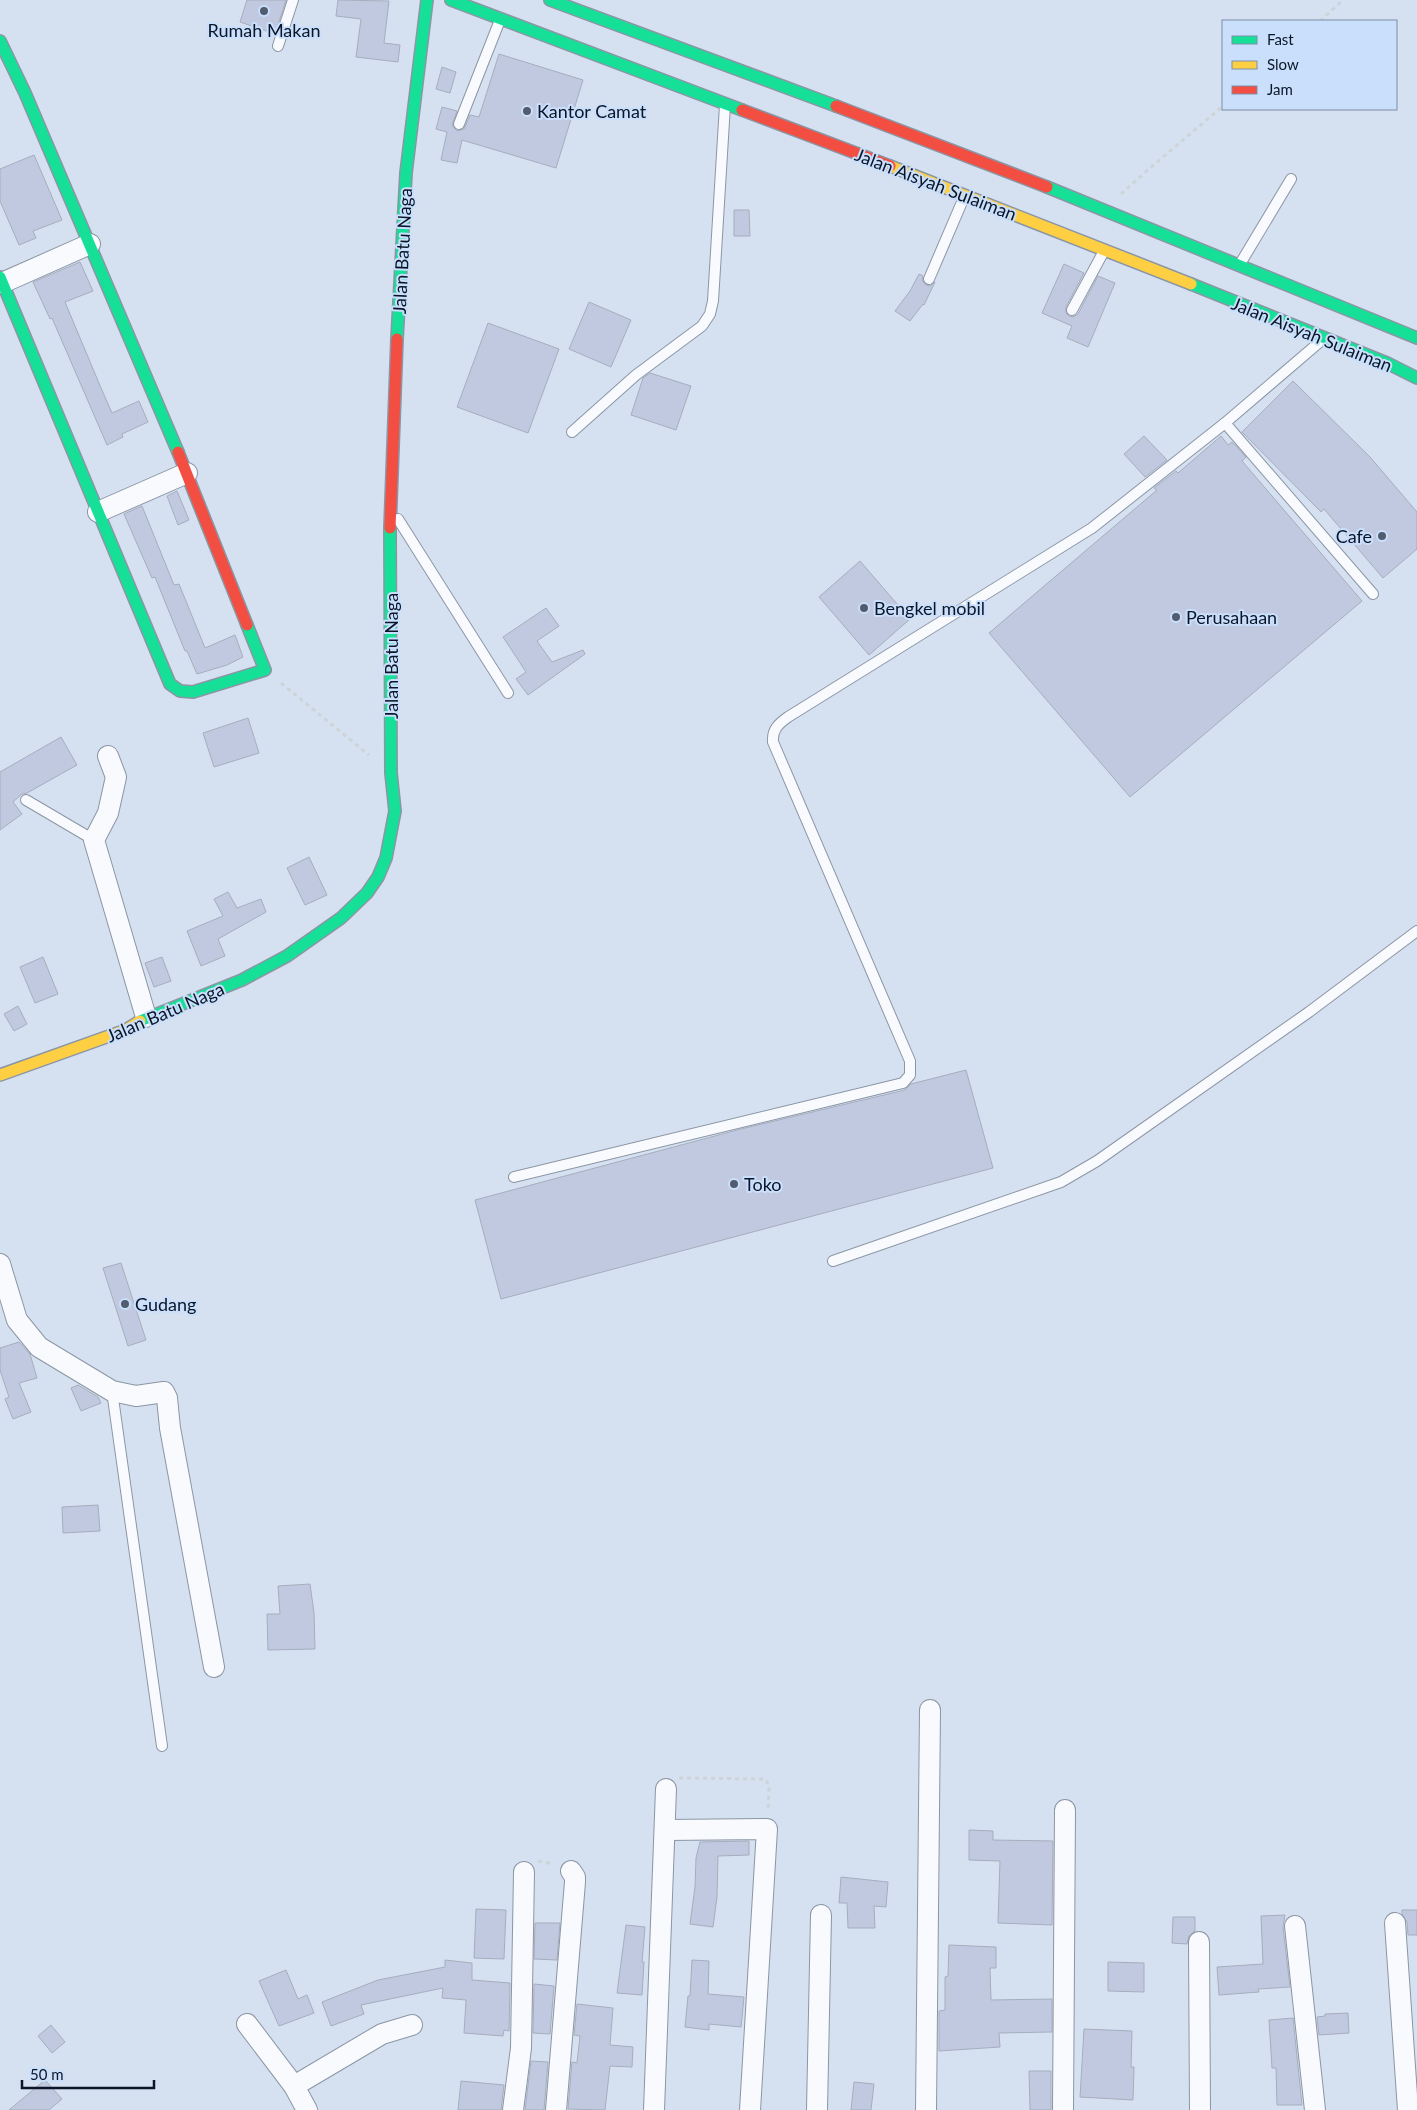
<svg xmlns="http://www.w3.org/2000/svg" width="1417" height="2110" font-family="Lato,sans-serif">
  <rect width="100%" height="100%" fill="#d5e1f1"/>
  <g fill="#c1c9e1" stroke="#a6adbd">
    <path d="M247,0H286L275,34L240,22Z"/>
    <path d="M338,0L389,1L384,43L400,45L398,62L356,57L361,19L336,16Z"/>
    <path d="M499,54L583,80L556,168L462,140L457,163L441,160L447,132L436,129L442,107L457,111L452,125L457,131L464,129L470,115L479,117Z"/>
    <path d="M442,67L456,72L450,93L436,89Z"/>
    <path d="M34,155L62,220L33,231L36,238L19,245L0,201V169Z"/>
    <path d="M734,210H749L750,236H734Z"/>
    <path d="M80,262L93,291L65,302L101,388L112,413L139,401L148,422L122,434L123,437L107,445L52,318L50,319L33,282Z"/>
    <path d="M1064,264L1084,273L1066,307V313L1069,316L1073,317L1078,314L1098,276L1115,283L1088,347L1067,338L1072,326L1042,313Z"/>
    <path d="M919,274L923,276L922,280L926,285L930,286L935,282L924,305L923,304L910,321L895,311L910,291Z"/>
    <path d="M589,302L631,320L611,367L569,349Z"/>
    <path d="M488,323L559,349L528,433L457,407Z"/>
    <path d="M650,373L691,386L676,430L631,415L643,378Z"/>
    <path d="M1293,381L1370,457L1417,512V549L1383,578L1324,509L1321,512L1242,432Z"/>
    <path d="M1144,436L1167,460L1145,477L1124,454Z"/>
    <path d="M1221,436L1228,445L1232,442L1246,457L1242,461L1362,601L1130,797L989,633L1157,490L1154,488L1176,471L1178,473Z"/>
    <path d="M177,491L189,520L178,525L167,496Z"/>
    <path d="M142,506L174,585L179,584L205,648L235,635L243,657L227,665L197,674L187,651H185L155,577L152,578L124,514Z"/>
    <path d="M860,561L910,619L869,655L819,597Z"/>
    <path d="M546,608L559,626L537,641L552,662L583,650L585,654L528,695L516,679L526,672L503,637Z"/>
    <path d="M248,718L259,753L214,767L203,733Z"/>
    <path d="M61,737L77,765L27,793L22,794L13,802L22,814L0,830V772Z"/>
    <path d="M309,857L327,895L305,905L287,868Z"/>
    <path d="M228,892L237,908L261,899L266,912L218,939L225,956L201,966L187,931L223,916L214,899Z"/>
    <path d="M43,957L58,994L35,1003L20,967Z"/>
    <path d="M162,957L171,981L154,987L145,963Z"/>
    <path d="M18,1006L27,1024L14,1031L4,1014Z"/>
    <path d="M966,1070L993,1168L501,1299L475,1200L741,1129L905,1090L911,1084Z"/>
    <path d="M121,1263L146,1340L128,1346L103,1268Z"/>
    <path d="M19,1342L30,1354L37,1378L19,1383L31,1412L13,1419L5,1399L9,1397L0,1370V1348Z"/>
    <path d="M78,1385L98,1397L101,1403L81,1411L71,1388Z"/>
    <path d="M98,1505L100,1531L63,1533L62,1507Z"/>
    <path d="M310,1584L314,1613L315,1649L268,1650L267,1614H280L278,1586Z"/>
    <path d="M969,1830L993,1831V1840L1053,1841L1052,1925L998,1923L1000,1861L969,1860Z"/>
    <path d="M749,1841V1855L718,1856L717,1897L713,1927L690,1924L695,1887L696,1858L700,1842Z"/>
    <path d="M841,1877L888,1882L886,1907L874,1906L875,1928H848L847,1903H839Z"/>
    <path d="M476,1909L506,1910L504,1959L474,1958Z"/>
    <path d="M1402,1910H1417V1935H1408L1407,1922L1402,1914Z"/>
    <path d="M1285,1915L1283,1927L1290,1987L1258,1989L1259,1992L1219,1995L1217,1967L1263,1964L1261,1916Z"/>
    <path d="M1173,1917H1195V1931L1189,1936L1187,1944L1172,1943Z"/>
    <path d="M535,1923H560L557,1960L534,1959Z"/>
    <path d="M626,1925L645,1927L642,1962H644L642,1995L617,1993Z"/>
    <path d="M949,1945L996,1947V1968H990L991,2000L1052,1999V2032L999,2033L1000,2047L939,2051V2011L945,2010V1977L948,1976Z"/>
    <path d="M445,1960L472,1963V1980L510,1983L509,2031L504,2030L503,2036L464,2033L466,2000L442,1998L443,1988L361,2005L364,2014L331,2026L322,2002L378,1980L445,1967Z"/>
    <path d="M692,1960L709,1961L708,1994L744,1997L741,2027L709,2024V2030L685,2027L688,1996H690Z"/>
    <path d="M1108,1962L1144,1963V1992L1108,1991Z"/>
    <path d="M286,1970L298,1999L307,1995L314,2013L279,2026L259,1981Z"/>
    <path d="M534,1984L554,1986L550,2034L533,2033Z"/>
    <path d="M577,2004L613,2008L610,2045L633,2047L632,2067L610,2066L605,2110L568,2109L572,2062L577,2063L580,2036L574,2035Z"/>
    <path d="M1348,2013L1349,2033L1319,2035L1317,2017L1325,2016V2014Z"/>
    <path d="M1293,2018L1302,2105H1277L1276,2068H1272L1269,2020Z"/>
    <path d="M51,2025L65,2042L52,2053L38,2036Z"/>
    <path d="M1084,2029L1132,2031L1131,2067H1134L1133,2100L1080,2097Z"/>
    <path d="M531,2061L548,2062L544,2110H525Z"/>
    <path d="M1029,2071H1051V2110H1030Z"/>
    <path d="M45,2080L62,2099L49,2110H9Z"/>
    <path d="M461,2081L504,2085L501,2110H458Z"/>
    <path d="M854,2082L874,2084L871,2110H851Z"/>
  </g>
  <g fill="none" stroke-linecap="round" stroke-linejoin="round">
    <defs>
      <g id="lane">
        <path d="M278,46L293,0"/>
        <path d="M459,124L500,20"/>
        <path d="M1240,264L1291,179"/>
        <path d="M929,279L965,195"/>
        <path d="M1072,310L1104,251"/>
        <path d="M1225,423L1373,594"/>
        <path d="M572,432L636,375L702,326L710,314L713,301L725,105"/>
        <path d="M398,519L508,693"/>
        <path d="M26,800L94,840"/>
        <path d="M514,1177L903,1083L910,1075V1061L773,742C772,730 778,724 788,717L1092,528L1225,423L1322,340"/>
        <path d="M833,1261L1061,1182L1097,1161L1309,1012L1417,931"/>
        <path d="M112,1391L162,1746"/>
      </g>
      <g id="street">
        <path d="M2,283L90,244"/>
        <path d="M98,512L187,473"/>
        <path d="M108,756L116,777L108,813L94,840L146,1017"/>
        <path d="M0,1264L17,1320L39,1347L112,1391L136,1396L164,1392L167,1398L170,1428L214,1667"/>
        <path d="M666,1830L767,1829L750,2110"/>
        <path d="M1395,1923L1408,2110"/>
        <path d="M1295,1926L1315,2110"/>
        <path d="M1199,1942L1200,2110"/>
        <path d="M247,2024L294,2086L307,2110"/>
        <path d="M294,2086L382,2034L412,2025"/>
        <path d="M513,2110L521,2048L524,1872"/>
        <path d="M556,2110L575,1882V1877L571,1871"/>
        <path d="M654,2110L666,1789"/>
        <path d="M817,2110L821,1915"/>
        <path d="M926,2110L930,1710"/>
        <path d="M1063,2110L1065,1810"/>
      </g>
      <g id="fast">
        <path d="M451,0L742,110"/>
        <path d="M550,0L836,106"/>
        <path d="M0,41L25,93L178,452"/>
        <path d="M1047,187L1417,338"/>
        <path d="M0,277L170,684L180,691L193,692L265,670L247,625"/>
        <path d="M1191,284L1387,363L1417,378"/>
        <path d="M397,339L406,173L427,0"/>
        <path d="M140,1021L242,980L287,956L341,918L367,893L378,877L386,858L395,811L391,773L390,528"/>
      </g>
      <g id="slow">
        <path d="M890,166L1191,284"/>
        <path d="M0,1075L126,1030L140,1021"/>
      </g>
      <g id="jam">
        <path d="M836,106L1047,187"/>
        <path d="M742,110L890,166"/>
        <path d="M178,452L247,625"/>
        <path d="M390,528L397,339"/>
      </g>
    </defs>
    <use href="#lane" stroke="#8b96a5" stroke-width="12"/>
    <use href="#street" stroke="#8b96a5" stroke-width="22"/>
    <use href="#fast" stroke="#8b96a5" stroke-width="14"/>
    <use href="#slow" stroke="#8b96a5" stroke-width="14"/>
    <use href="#jam" stroke="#8b96a5" stroke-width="14"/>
    <g stroke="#ced3d8" stroke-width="3" stroke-dasharray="4 4" stroke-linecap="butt">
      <path d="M1320,21L1343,0"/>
      <path d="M1121,194L1150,168L1223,106"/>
      <path d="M281,683L369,755"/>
      <path d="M679,1778L765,1779L769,1785L768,1812"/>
      <path d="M538,1861L554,1864"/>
    </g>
    <use href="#lane" stroke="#f9fafd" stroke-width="10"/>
    <use href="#street" stroke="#f9fafd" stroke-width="20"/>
    <use href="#fast" stroke="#16e098" stroke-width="11"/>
    <use href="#slow" stroke="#ffcf43" stroke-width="11"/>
    <use href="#jam" stroke="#f24e42" stroke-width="11"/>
  </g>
  <g fill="#515d6e" stroke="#cadffc" stroke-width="2">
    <circle cx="264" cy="11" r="5"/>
    <circle cx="527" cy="111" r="5"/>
    <circle cx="1382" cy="536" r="5"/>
    <circle cx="864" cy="608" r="5"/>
    <circle cx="1176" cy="617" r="5"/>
    <circle cx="734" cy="1184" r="5"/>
    <circle cx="125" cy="1304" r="5"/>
  </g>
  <g text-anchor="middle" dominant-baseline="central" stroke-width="4" stroke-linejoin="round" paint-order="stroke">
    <g font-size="18" fill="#0a1627" stroke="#cadffc" text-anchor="start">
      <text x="264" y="30" text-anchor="middle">Rumah Makan</text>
      <text x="537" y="111">Kantor Camat</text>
      <text x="1372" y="536" text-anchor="end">Cafe</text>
      <text x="874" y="608">Bengkel mobil</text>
      <text x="1186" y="617">Perusahaan</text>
      <text x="744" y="1184">Toko</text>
      <text x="135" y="1304">Gudang</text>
    </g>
    <g font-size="18" fill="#0a1627" stroke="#cadffc">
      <text transform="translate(936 184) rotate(21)">Jalan Aisyah Sulaiman</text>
      <text transform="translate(402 251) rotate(-87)">Jalan Batu Naga</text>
      <text transform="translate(1312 334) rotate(22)">Jalan Aisyah Sulaiman</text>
      <text transform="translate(391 656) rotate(-90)">Jalan Batu Naga</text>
      <text transform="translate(165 1012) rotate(-23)">Jalan Batu Naga</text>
    </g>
  </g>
  <rect x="1222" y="20" width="175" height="90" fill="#cadffc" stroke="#7d8fa7"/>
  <rect x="1232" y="36" width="25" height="8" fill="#16e098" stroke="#7d8fa7"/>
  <text x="1267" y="45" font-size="15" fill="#0a1627">Fast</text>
  <rect x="1232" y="61" width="25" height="8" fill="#ffcf43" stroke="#7d8fa7"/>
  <text x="1267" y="70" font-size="15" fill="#0a1627">Slow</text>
  <rect x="1232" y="86" width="25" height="8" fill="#f24e42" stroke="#7d8fa7"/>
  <text x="1267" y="95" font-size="15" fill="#0a1627">Jam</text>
  <path d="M22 2080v8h132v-8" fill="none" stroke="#0a1627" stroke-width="2.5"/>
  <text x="30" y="2080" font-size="15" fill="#0a1627" stroke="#cadffc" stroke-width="4" paint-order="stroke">50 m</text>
</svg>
